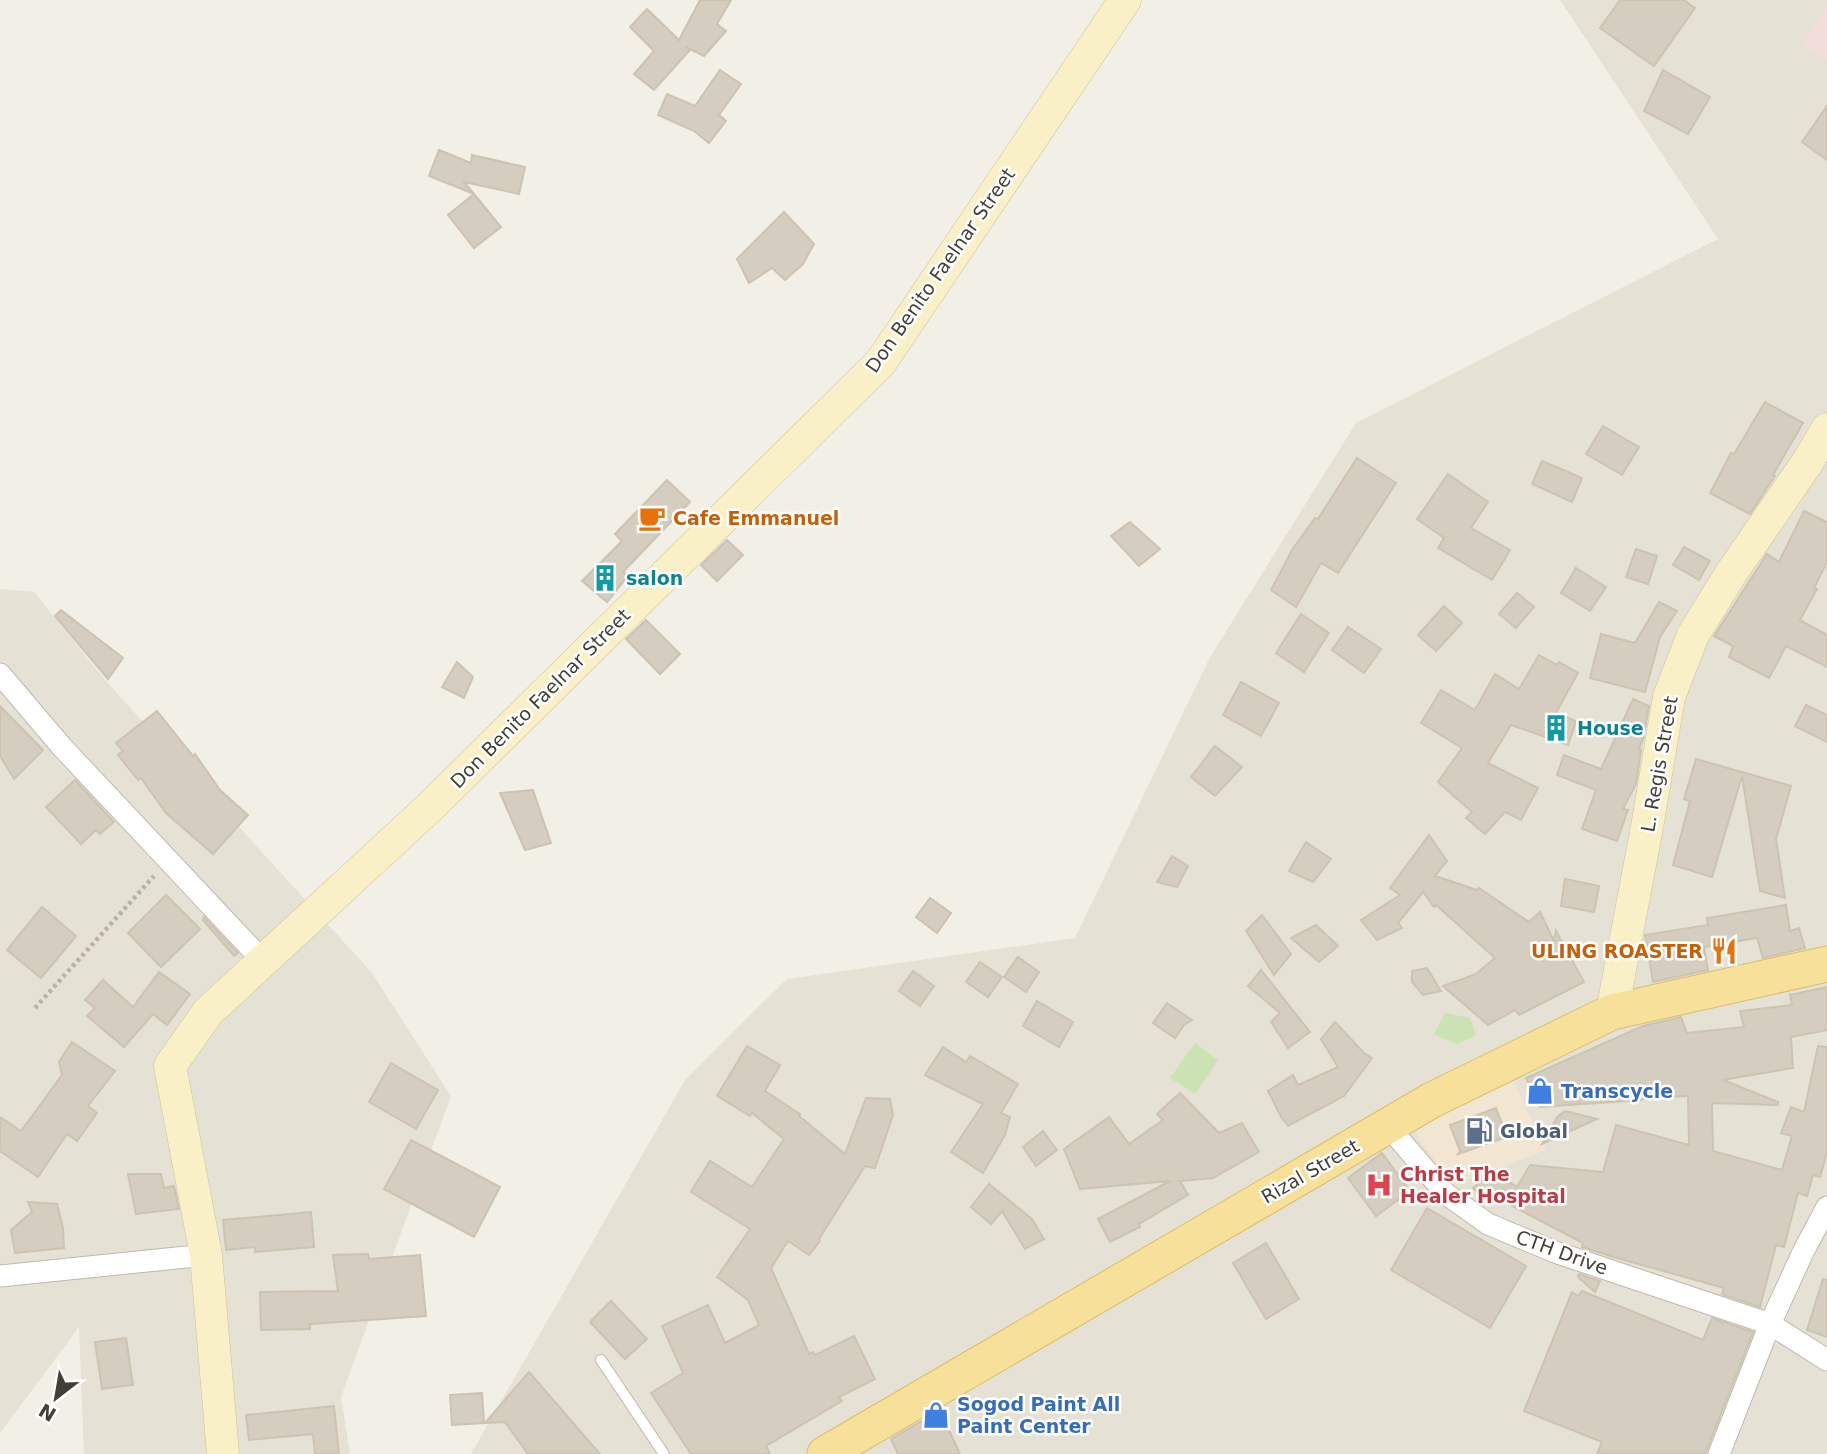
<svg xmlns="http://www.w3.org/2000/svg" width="1827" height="1454" font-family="'DejaVu Sans',sans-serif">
  <rect width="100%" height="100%" fill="#f2efe6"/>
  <g fill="#e5e1d4">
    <path d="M1560,0H1827V1454H471L685,1080L787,979L1075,938L1210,657L1356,423L1718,239Z"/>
    <path d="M0,589L34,592L105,680L372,973L451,1096L341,1397L350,1454H84L79,1327L0,1433Z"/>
  </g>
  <path fill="#f2e6d2" d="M1513,1080L1546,1150L1453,1186L1409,1124Z"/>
  <path fill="#f1deda" d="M1827,6V61L1802,44Z"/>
  <g fill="#cbe3b2">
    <path d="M1445,1013L1470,1018L1476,1035L1457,1044L1434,1034Z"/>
    <path d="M1195,1043L1218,1060L1195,1094L1170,1078Z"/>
  </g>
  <g fill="#d5cdbf" stroke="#ccc3b0" stroke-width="2">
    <path d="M700,0H731L717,24L726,31L704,56L686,47L690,50L654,90L634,74L654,51L630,27L647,9L679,40Z"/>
    <path d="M1620,0H1684L1695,8L1654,66L1600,28Z"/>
    <path d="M720,70L741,84L719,115L726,121L709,143L694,131L658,115L667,94L695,106Z"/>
    <path d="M1663,70L1710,97L1688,134L1644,111Z"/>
    <path d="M1827,106V160L1802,142Z"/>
    <path d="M439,150L471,163L472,155L525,167L519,194L464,182L474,194L429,176Z"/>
    <path d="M474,194L501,227L474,248L448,215Z"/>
    <path d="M784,212L814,244L803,264L785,280L772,268L749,283L737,259Z"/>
    <path d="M1765,402L1803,423L1773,475L1775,476L1771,482L1750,514L1710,493L1731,453L1734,454Z"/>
    <path d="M1603,426L1639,447L1622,475L1586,454Z"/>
    <path d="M1357,458L1396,483L1338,573L1321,563L1296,607L1271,590L1292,550L1315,518L1318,519Z"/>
    <path d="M1542,461L1582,478L1572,502L1532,484Z"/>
    <path d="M1448,474L1488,502L1471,528L1510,550L1492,580L1438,548L1444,538L1417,519Z"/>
    <path d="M667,480L690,502L623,572L628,576L607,602L582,581L622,541L615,534Z"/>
    <path d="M1804,511L1827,522V562L1814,588L1817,589L1800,620L1827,635V667L1786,646L1769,678L1729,657L1733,646L1714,636L1767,554L1779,562Z"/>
    <path d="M1130,522L1160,549L1139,566L1111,536Z"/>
    <path d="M727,540L743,555L717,581L701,565Z"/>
    <path d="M1684,547L1710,561L1699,580L1673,565Z"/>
    <path d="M1636,549L1657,556L1648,584L1626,577Z"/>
    <path d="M1576,568L1606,587L1590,611L1561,593Z"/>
    <path d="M1517,593L1534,607L1516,628L1499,614Z"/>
    <path d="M1659,602L1677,611L1660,637L1645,692L1590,678L1601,634L1635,643Z"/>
    <path d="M1444,606L1462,623L1436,651L1418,635Z"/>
    <path d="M61,610L123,658L108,679L55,616Z"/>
    <path d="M1301,614L1329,633L1304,672L1276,653Z"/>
    <path d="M646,620L680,654L660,674L626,639Z"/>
    <path d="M1348,627L1381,649L1364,673L1332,650Z"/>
    <path d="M1539,655L1557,665L1559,662L1578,673L1556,713L1576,721L1568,745L1511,725L1488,763L1538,788L1521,820L1505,812L1485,834L1466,818L1472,812L1438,782L1462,748L1421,723L1441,690L1475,710L1495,674L1519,689Z"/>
    <path d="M457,662L473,677L464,698L442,687Z"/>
    <path d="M1241,682L1279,703L1261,736L1223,715Z"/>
    <path d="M1633,699L1649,706L1643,739L1639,749L1641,750L1636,784L1623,809L1628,810L1617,841L1582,829L1596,790L1557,775L1564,755L1601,769Z"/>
    <path d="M1806,705L1827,715V742L1795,726Z"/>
    <path d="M0,706L43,750L14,779L0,756Z"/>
    <path d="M157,711L193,756L195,754L220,790L248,815L213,854L166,813L141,778L138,780L118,755L123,751L116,743Z"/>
    <path d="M1215,746L1242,767L1215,796L1191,777Z"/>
    <path d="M1696,759L1791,786L1776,839L1785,898L1760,891L1742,776L1712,877L1673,865L1690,801L1684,799Z"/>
    <path d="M75,780L114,822L100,834L96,830L81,844L46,807Z"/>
    <path d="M533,790L551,843L525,850L500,793Z"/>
    <path d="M1429,835L1447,861L1435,876L1477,890L1479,888L1529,922L1540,912L1554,941L1556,931L1584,982L1519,1015L1515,1010L1488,1025L1443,986L1476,974L1495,958L1436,905L1434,907L1423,892L1398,923L1402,928L1377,940L1361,920L1400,895L1390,888Z"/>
    <path d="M1306,842L1331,859L1313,882L1289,871Z"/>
    <path d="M1172,856L1188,866L1177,887L1157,882Z"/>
    <path d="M1565,879L1599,886L1594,912L1561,906Z"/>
    <path d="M166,895L200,929L161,967L128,933Z"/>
    <path d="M930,898L951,913L937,933L916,917Z"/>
    <path d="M1786,905L1790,931L1799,928L1805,948L1763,958L1757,938L1704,947L1708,970L1653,982L1645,935L1708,925L1707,918Z"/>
    <path d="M42,907L76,936L41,978L7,950Z"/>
    <path d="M1262,915L1291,954L1274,975L1246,931Z"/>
    <path d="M204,917L238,953L234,956L203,920Z"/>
    <path d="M1316,925L1338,946L1319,962L1291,938Z"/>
    <path d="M1018,957L1039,972L1026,992L1004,977Z"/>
    <path d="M980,962L1002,977L988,997L966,982Z"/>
    <path d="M1427,968L1441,991L1423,995L1412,982V971Z"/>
    <path d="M1261,970L1310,1032L1288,1048L1271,1022L1280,1013L1248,986Z"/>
    <path d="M913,971L934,986L920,1006L899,991Z"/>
    <path d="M159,972L190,994L167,1025L153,1014L124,1047L87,1016L95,1008L85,1000L103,980L133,1007Z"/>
    <path d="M1827,987V1030L1791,1037L1793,1068L1723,1080L1778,1102V1105L1712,1103L1713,1151L1782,1170L1792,1136L1781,1133L1791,1107L1804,1112L1818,1046L1827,1047V1152L1820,1177L1813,1175L1807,1196L1798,1193L1784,1247L1776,1245L1760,1307L1722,1294L1724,1288L1610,1256L1582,1247L1583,1243L1495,1197L1490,1203L1473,1188L1494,1171L1517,1187L1530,1165L1603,1172L1616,1125L1689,1145L1688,1096L1670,1097L1669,1087L1641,1100L1540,1107L1526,1078L1643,1026L1681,1017L1687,1033L1744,1027L1740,1011L1792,1005L1790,995Z"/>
    <path d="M1037,1001L1073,1022L1059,1047L1023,1026Z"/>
    <path d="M1167,1003L1192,1020L1184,1025L1175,1038L1153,1023Z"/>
    <path d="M1335,1022L1364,1053L1372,1058L1344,1096L1288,1126L1281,1117L1268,1091L1293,1075L1298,1085L1338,1067L1321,1039Z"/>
    <path d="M72,1042L115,1071L88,1106L97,1113L77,1141L67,1134L38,1177L0,1151V1117L21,1131L62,1075L59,1062Z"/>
    <path d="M747,1046L780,1065L765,1091L800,1114L799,1116L845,1154L866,1098L890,1099L893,1115L875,1168L865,1166L819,1239L820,1241L809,1255L788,1241L771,1268L809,1354L813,1352L815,1355L854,1336L875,1379L839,1397L842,1401L766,1446L770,1454H691L651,1393L683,1373L662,1326L708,1305L725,1343L759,1325L748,1300L717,1277L750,1229L691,1192L710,1161L752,1187L784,1139L752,1113L750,1116L717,1096Z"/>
    <path d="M943,1047L966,1062L970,1056L1018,1084L1001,1113L1010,1117L1005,1135L983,1173L951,1152L983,1104L925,1075Z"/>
    <path d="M391,1063L438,1090L416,1129L369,1102Z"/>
    <path d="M1180,1093L1219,1133L1242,1123L1259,1152L1213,1178L1180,1181L1188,1195L1139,1224L1140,1227L1110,1242L1098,1219L1170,1181L1080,1189L1064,1149L1109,1117L1129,1144L1163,1120L1157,1114Z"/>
    <path d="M1496,1108L1507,1137L1458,1154L1460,1151L1450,1125Z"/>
    <path d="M1565,1111L1597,1119L1542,1144L1558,1116Z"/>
    <path d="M1043,1131L1057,1150L1036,1166L1023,1147Z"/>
    <path d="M411,1140L500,1187L474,1237L384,1189Z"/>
    <path d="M1382,1153L1410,1191L1376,1216L1348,1178Z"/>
    <path d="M128,1174H161L164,1188L174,1186L179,1209L136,1214Z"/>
    <path d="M989,1184L1032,1219L1044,1239L1025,1249L1002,1211L991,1224L971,1207Z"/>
    <path d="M28,1202L57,1204L63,1228L64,1248L15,1253L11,1230L32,1212Z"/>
    <path d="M1427,1208L1526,1266L1490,1328L1391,1270Z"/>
    <path d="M311,1212L314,1247L255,1252V1247L226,1250L223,1220Z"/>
    <path d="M1266,1243L1299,1299L1266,1319L1233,1263Z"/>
    <path d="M368,1254L369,1259L420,1255L426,1316L310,1324V1329L261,1330L260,1292L338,1291L333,1255Z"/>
    <path d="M1579,1274L1600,1281L1595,1292L1578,1277Z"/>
    <path d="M1823,1279L1827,1280V1337L1807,1330Z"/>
    <path d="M1582,1291L1703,1340L1712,1318L1753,1332L1705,1454H1597L1602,1442L1524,1411L1572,1292L1578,1296Z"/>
    <path d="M611,1301L647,1339L625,1359L590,1322Z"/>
    <path d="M126,1338L133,1385L102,1389L95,1342Z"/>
    <path d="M529,1372L600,1454H528L505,1422L485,1423Z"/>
    <path d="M482,1393L484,1423L452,1425L450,1395Z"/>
    <path d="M334,1406L339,1454H315L313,1434L249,1440L246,1415Z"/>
    <path d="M943,1417L960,1454H898L891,1439L920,1422Z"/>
  </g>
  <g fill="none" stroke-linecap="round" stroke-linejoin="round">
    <defs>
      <path id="lane" d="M601,1360L664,1454"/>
      <g id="street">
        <path d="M0,674L62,747L263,961"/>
        <path d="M1388,1126L1446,1194L1488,1224L1555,1252L1770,1324L1827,1360"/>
        <path d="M0,1276L206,1255"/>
        <path d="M1719,1454L1770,1324L1804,1250L1827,1207"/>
      </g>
      <g id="secondary">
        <path d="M1612,1012L1647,827L1669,697L1693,635L1730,575L1807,463L1827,429"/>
        <path d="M223,1454L206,1255L170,1066L208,1012L431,806L881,362L1125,0"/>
      </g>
      <path id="primary" d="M825,1454L1432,1100L1612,1012L1827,964"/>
    </defs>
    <use href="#lane" stroke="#bfb9ac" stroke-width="12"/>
    <use href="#street" stroke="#bfb9ac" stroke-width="23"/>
    <use href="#secondary" stroke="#cec399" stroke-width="33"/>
    <use href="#primary" stroke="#dabd6c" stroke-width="37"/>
    <path stroke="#bdb29c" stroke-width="4.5" stroke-dasharray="3.5 3.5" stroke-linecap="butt" d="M35,1008L154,876"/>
    <use href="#lane" stroke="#fff" stroke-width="10"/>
    <use href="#street" stroke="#fff" stroke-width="21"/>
    <use href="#secondary" stroke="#faf0c7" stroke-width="32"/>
    <use href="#primary" stroke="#f6e09a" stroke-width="35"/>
  </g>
  <defs>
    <symbol id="cafe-bare" viewBox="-9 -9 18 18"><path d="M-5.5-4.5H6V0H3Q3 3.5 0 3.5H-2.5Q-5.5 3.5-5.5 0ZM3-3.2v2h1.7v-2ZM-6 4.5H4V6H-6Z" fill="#e8710a" stroke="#fff" stroke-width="2.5" paint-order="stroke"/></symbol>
    <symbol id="building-bare" viewBox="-9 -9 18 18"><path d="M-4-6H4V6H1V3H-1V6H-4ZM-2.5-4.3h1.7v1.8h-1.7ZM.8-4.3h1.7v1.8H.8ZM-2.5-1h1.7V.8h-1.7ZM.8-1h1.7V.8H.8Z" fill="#0f9aa8" stroke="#fff" stroke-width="2.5" paint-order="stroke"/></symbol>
    <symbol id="restaurant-bare" viewBox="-9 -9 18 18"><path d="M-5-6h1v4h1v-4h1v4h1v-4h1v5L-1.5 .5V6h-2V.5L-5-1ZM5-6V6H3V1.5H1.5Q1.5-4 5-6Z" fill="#e8710a" stroke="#fff" stroke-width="2.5" paint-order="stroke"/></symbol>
    <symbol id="shop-bare" viewBox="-9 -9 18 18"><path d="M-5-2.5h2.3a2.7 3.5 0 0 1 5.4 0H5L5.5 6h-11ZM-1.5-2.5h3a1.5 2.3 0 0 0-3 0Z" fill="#3f7fe0" stroke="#fff" stroke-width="2.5" paint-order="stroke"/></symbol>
    <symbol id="fuel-bare" viewBox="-9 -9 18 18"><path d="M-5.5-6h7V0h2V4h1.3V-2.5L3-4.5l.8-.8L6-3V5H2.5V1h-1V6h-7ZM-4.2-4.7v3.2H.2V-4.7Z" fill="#5c6f8a" stroke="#fff" stroke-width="2.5" paint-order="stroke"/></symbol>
    <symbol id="hospital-bare" viewBox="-9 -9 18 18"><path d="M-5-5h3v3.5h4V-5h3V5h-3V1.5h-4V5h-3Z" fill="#e0444e" stroke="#fff" stroke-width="2.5" paint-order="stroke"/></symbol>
  </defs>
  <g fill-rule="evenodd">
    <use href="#cafe-bare" x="633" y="499" width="38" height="38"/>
    <use href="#building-bare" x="586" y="559" width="38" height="38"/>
    <use href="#building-bare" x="1537" y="709" width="38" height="38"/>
    <use href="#restaurant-bare" x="1705" y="932" width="38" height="38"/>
    <use href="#shop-bare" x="1521" y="1072" width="38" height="38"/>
    <use href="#fuel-bare" x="1460" y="1112" width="38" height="38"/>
    <use href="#hospital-bare" x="1360" y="1166" width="38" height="38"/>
    <use href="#shop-bare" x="917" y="1396" width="38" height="38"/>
  </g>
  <g text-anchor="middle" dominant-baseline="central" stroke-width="5" stroke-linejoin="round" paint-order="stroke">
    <g font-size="19" fill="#443f36" stroke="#fff">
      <text transform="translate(940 270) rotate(-55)">Don Benito Faelnar Street</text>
      <text transform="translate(540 698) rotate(-45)">Don Benito Faelnar Street</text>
      <text transform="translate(1659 764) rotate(-80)">L. Regis Street</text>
      <text transform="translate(1310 1171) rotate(-30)">Rizal Street</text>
      <text transform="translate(1562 1252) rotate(20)">CTH Drive</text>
    </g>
    <g font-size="19" font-weight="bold" fill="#c56008" stroke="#fff" text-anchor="start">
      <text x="673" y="518">Cafe Emmanuel</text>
      <text x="1703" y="951" text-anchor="end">ULING ROASTER</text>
    </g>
    <g font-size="19" font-weight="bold" fill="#0d838f" stroke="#fff" text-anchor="start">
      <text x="626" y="578">salon</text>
      <text x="1577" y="728">House</text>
    </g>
    <g font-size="19" font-weight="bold" fill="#366cbe" stroke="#fff" text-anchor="start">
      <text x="1561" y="1091">Transcycle</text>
      <text x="957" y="1404">Sogod Paint All<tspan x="957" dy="22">Paint Center</tspan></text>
    </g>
    <g font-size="19" font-weight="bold" fill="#4e5e75" stroke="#fff" text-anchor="start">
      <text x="1500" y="1131">Global</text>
    </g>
    <g font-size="19" font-weight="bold" fill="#be3a42" stroke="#fff" text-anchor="start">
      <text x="1400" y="1174">Christ The<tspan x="1400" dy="22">Healer Hospital</tspan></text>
    </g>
  </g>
  <g transform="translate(56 1398) rotate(211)" stroke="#ffffff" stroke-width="5" paint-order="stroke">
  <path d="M0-5L12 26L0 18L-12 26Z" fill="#443f36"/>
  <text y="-10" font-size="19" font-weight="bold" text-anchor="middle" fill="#443f36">N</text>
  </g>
</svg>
